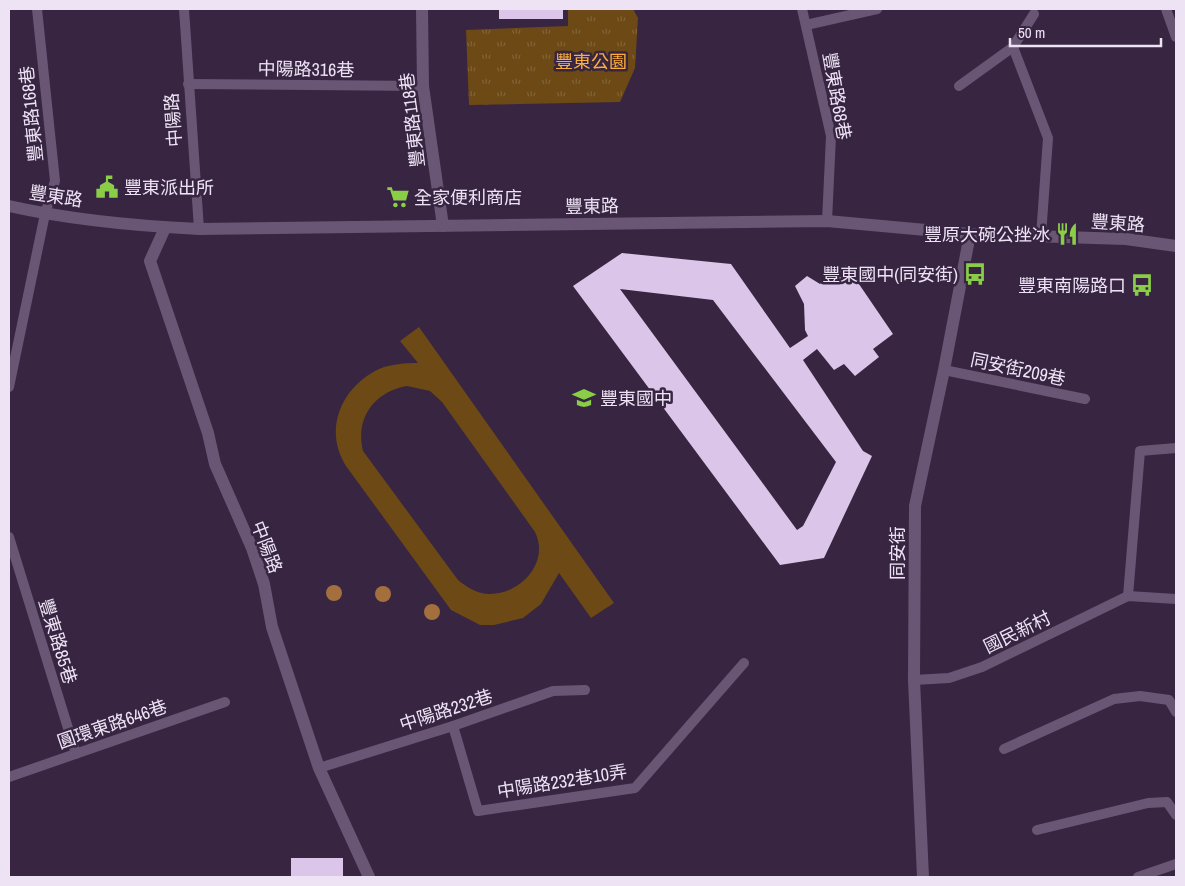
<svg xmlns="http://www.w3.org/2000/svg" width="1185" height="886" font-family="'Archivo Narrow','Noto Sans TC',sans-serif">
  <defs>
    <pattern id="grass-tufts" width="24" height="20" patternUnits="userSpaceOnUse" patternTransform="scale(1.25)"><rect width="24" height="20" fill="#6c4915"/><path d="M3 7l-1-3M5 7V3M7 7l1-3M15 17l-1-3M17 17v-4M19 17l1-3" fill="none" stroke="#816338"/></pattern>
  </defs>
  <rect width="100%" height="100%" fill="#372541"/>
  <path fill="url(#grass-tufts)" d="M568,9H633L638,18L635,68L620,102L469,105L466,30L568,26Z"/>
  <path fill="#6c4915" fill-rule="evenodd" d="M419,327L614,603L591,618L559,573L541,604L523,618L494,625H480L451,610L346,466C323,430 341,387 379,369C391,364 405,363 418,363L400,341ZM407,386L430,391L442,402L535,532C550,562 521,594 490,594C478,594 468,588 458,580L363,451C355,418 374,392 407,386Z"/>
  <g fill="#dbc5e8" fill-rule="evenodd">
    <rect x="499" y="9" width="64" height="10"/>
    <path d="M622,253L731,264L790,348L808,336L805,330L804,304L795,286L807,276L820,284L846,265L893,334L873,349L879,357L855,376L844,364L834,370L817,349L803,360L863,451L872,456L824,558L780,565L573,286ZM620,289L713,300L836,462L803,526L797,530Z"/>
    <rect x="291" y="858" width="52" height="19"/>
  </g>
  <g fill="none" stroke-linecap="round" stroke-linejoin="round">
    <g stroke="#695675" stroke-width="10">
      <path d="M184,9L199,229"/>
      <path d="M802,9L831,136L827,221"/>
      <path d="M1166,9L1176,37"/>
      <path d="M806,25L877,9"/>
      <path d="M1013,47L1048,138L1041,236"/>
      <path d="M188,84L423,86"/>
      <path d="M959,86L1013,47L1034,14"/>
      <path d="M944,370L1085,399"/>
      <path d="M9,387L45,214L55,181L37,9"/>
      <path d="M9,537L76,754"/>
      <path d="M1128,596L1140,451L1176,448"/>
      <path d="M914,680L949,678L982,667L1128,596L1176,599"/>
      <path d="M453,726L478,811L635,788L744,663"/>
      <path d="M1004,749L1114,699L1140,696L1169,700L1176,712"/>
      <path d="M319,768L453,726L553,691L585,690"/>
      <path d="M9,777L225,702"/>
      <path d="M1037,830L1148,803L1167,802L1176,815"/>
      <path d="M1138,877L1176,864"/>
    </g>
    <g stroke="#695675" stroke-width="12">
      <path d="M422,9L423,86L443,226"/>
      <path d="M9,206C71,220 136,226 199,229L827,221L970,234L1126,239L1176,246"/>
      <path d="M165,228L150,261L208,433L215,464L252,548L264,584L272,627L319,768L369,877"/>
      <path d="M923,877L914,680L915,506L944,370L970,234"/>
    </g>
  </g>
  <g fill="#a3703d">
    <circle cx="334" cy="593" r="8"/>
    <circle cx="383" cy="594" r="8"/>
    <circle cx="432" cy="612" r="8"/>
  </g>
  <defs>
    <symbol id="civic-bare" viewBox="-9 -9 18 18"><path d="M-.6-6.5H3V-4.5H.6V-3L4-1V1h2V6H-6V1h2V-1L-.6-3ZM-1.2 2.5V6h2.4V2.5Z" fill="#8ace48" stroke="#372541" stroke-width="2.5" paint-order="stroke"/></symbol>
    <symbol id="supermarket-bare" viewBox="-9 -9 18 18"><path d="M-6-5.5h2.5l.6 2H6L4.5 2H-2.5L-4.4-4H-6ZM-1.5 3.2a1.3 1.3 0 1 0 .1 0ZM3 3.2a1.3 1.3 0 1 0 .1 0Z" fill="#8ace48" stroke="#372541" stroke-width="2.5" paint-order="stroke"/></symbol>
    <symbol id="restaurant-bare" viewBox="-9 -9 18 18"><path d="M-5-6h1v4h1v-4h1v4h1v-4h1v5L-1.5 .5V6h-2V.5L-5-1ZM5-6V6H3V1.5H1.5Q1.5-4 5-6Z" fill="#8ace48" stroke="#372541" stroke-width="2.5" paint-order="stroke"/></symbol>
    <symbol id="bus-bare" viewBox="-9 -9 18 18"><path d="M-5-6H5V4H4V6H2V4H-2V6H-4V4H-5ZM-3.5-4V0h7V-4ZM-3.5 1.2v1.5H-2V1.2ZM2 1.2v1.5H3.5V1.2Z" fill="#8ace48" stroke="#372541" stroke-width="2.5" paint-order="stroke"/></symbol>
    <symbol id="school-bare" viewBox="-9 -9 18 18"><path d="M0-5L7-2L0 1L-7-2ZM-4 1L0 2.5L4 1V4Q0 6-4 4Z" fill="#8ace48" stroke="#372541" stroke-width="2.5" paint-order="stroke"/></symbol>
  </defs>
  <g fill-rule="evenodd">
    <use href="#civic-bare" x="91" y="171" width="32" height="32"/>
    <use href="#supermarket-bare" x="382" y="181" width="32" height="32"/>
    <use href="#restaurant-bare" x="1051" y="218" width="32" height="32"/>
    <use href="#bus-bare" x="959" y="258" width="32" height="32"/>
    <use href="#bus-bare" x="1126" y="269" width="32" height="32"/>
    <use href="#school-bare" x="568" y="382" width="32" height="32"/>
  </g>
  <g text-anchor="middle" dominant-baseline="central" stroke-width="5" stroke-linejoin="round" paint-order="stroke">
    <g font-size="18" fill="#fcae39" stroke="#372541">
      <text x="591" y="61">豐東公園</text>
    </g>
    <g font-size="18" fill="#eee3f5" stroke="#372541">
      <text transform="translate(306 69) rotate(1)">中陽路316巷</text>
      <text transform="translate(837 96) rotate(80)">豐東路68巷</text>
      <text transform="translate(31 114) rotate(-96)">豐東路168巷</text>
      <text transform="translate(173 120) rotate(-94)">中陽路</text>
      <text transform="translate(412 120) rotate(-97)">豐東路118巷</text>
      <text transform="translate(56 196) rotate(9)">豐東路</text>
      <text transform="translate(592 206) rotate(-1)">豐東路</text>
      <text transform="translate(1118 223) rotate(4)">豐東路</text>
      <text transform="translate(1018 369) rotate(12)">同安街209巷</text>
      <text transform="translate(267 547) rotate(69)">中陽路</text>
      <text transform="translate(897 553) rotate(-90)">同安街</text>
      <text transform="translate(1017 632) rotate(-26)">國民新村</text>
      <text transform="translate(58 641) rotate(73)">豐東路85巷</text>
      <text transform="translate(446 710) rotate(-18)">中陽路232巷</text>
      <text transform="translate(112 724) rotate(-19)">圓環東路646巷</text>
      <text transform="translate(562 781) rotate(-9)">中陽路232巷10弄</text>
    </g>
    <g font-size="18" fill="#eee3f5" stroke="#372541" text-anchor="start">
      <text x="124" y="187">豐東派出所</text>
      <text x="414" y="197">全家便利商店</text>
      <text x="1050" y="234" text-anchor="end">豐原大碗公挫冰</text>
      <text x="958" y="274" text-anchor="end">豐東國中(同安街)</text>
      <text x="1126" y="285" text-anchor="end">豐東南陽路口</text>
      <text x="600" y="398">豐東國中</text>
    </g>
  </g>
  <rect width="1185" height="886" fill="none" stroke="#eee3f5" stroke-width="20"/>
  <path d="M1010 38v8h151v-8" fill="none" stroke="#eee3f5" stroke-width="2.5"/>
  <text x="1018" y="38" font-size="15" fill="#eee3f5" stroke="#372541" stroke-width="4" paint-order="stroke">50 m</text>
</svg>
